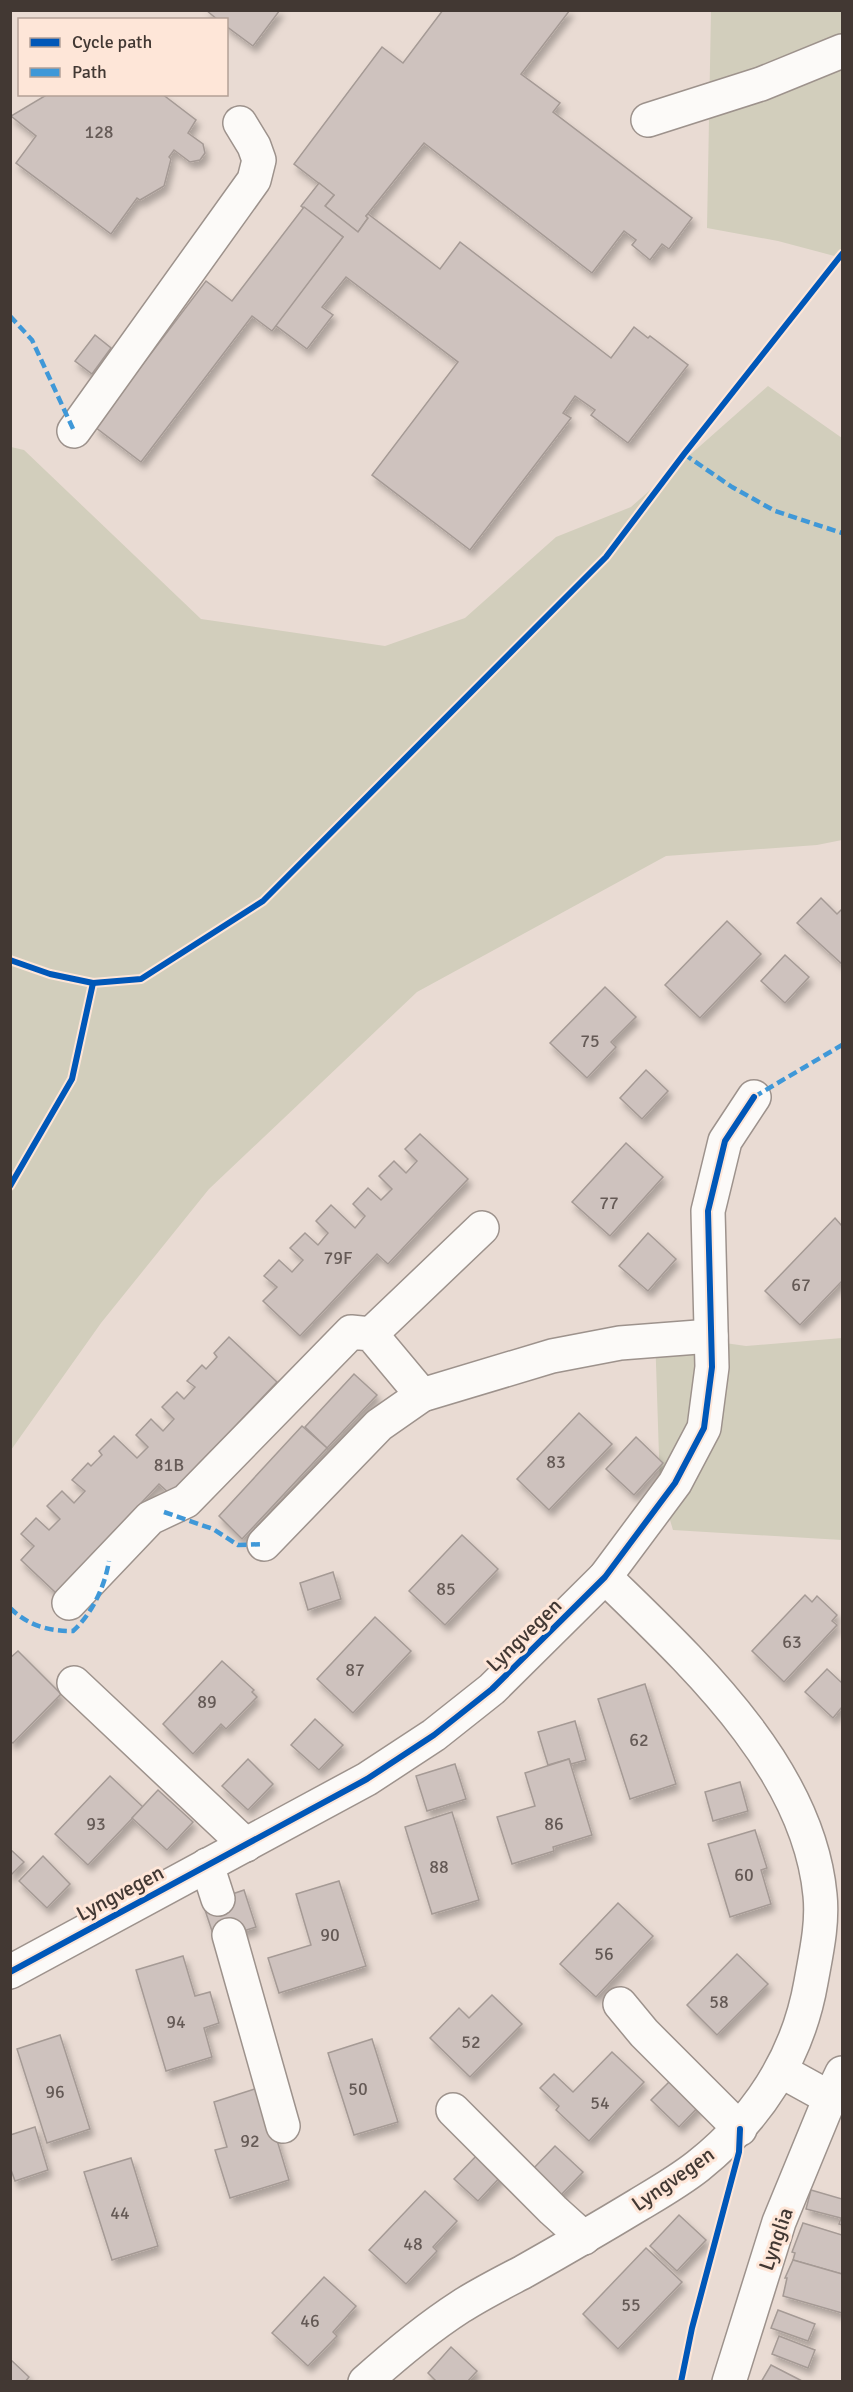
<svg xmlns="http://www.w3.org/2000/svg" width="853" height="2392" font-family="Signika,sans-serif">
  <defs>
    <filter id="shadow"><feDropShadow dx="3.5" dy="6" stdDeviation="3" flood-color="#0004"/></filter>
  </defs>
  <rect width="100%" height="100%" fill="#e9dbd3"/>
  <g fill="#d2cebc">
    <path d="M711,11H842V258L778,241L707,228Z"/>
    <path d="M768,386L842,438V840L817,845L666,856L417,992L209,1189L101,1323L11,1450V447L24,450L201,619L385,646L465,618L556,537L631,507Z"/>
    <path d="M655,1333L746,1346L842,1338V1540L673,1530L660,1487Z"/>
  </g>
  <g fill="#cec2be" stroke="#a59a95" stroke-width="1.5" filter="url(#shadow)">
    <path d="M206,10H280L253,46L226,26V20H218Z"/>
    <path d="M443,10H570L521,74L560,103L553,112L692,218L669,249L662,244L650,260L632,245L636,240L624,231L592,273L424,143L366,216L368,218L358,232L325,206L334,195L294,164L382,47L403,63Z"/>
    <path d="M48,94H162L196,120L188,133L203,144L205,153L200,160L190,162L174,150L169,157L171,159L164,186L140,200L137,198L111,234L16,163L36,136L11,116Z"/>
    <path d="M319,183L334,195L325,206L358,232L368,218L366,216L368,214L440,269L460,242L611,358L634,327L648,338L650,336L688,365L628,443L591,415L595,410L575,396L563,413L571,418L470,550L372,475L458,362L346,277L322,307L333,315L307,349L275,325L343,237L301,206Z"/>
    <path d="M304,207L343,237L272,331L252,316L141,462L95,427L206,281L232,301Z"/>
    <path d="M95,335L111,348L92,374L75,361Z"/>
    <path d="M821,898L837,914L842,909V964L797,923Z"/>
    <path d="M727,921L761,954L700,1018L665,985Z"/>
    <path d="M785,955L809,977L785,1003L761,981Z"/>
    <path d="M605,987L636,1017L611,1042L616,1047L587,1078L550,1043Z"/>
    <path d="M646,1070L668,1091L642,1119L620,1098Z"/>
    <path d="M420,1134L468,1179L388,1264L377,1254L300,1336L263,1301L277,1287L264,1276L279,1260L292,1272L303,1260L290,1248L305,1233L318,1245L328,1233L316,1221L331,1205L355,1228L365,1216L353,1204L368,1188L381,1200L392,1189L379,1176L394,1161L406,1173L417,1161L405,1149Z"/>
    <path d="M626,1143L663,1177L610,1236L572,1202Z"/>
    <path d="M835,1218L842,1226V1281L800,1325L765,1291Z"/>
    <path d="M648,1233L676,1259L648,1291L619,1266Z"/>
    <path d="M229,1337L277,1382L171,1495L159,1484L56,1593L21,1560L34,1546L21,1534L36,1518L49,1530L60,1519L47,1506L62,1491L74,1503L85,1491L72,1480L88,1463L91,1466L102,1455L99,1451L114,1436L137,1458L148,1447L136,1435L151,1419L163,1431L174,1419L162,1407L177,1392L184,1399L195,1387L187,1381L202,1365L206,1369L217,1357L214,1353Z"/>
    <path d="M354,1374L377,1395L327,1448L305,1427Z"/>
    <path d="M579,1413L612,1444L549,1510L517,1479Z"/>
    <path d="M302,1426L327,1448L242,1539L219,1516Z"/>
    <path d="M636,1437L663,1463L634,1495L606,1469Z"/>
    <path d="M462,1535L498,1569L445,1625L409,1591Z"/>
    <path d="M333,1572L341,1599L308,1610L300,1583Z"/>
    <path d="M805,1595L812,1602L817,1596L837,1615L832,1621L837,1625L784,1682L752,1651Z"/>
    <path d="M375,1617L411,1651L353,1713L317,1679Z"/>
    <path d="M18,1651L61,1694L13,1743L10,1741V1658Z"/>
    <path d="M222,1661L254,1690L252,1692L257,1697L226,1729L221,1724L193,1754L163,1724Z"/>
    <path d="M827,1669L842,1683V1707L833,1718L805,1692Z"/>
    <path d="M645,1684L676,1784L630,1799L598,1699Z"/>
    <path d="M315,1719L343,1745L319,1770L291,1745Z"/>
    <path d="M575,1721L586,1760L571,1764L569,1759L548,1765L538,1732Z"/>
    <path d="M248,1759L273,1784L248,1810L222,1786Z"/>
    <path d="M569,1759L592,1835L553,1847L554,1851L512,1864L497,1817L535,1806L525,1773Z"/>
    <path d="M455,1764L466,1799L427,1811L416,1776Z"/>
    <path d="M110,1776L143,1807L88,1865L55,1834Z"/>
    <path d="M740,1782L748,1811L713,1821L705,1792Z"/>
    <path d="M158,1790L193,1822L167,1850L132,1818Z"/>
    <path d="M452,1812L479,1900L432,1914L405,1827Z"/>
    <path d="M755,1830L767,1868L761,1870L771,1904L730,1917L708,1844Z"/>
    <path d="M10,1849L24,1862L10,1876Z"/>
    <path d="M43,1856L70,1884L47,1908L19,1881Z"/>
    <path d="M339,1881L366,1966L279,1993L268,1958L311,1945L296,1894Z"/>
    <path d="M244,1890L256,1927L215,1940L203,1904Z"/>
    <path d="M618,1903L653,1936L596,1997L560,1964Z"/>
    <path d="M737,1954L768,1984L717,2035L687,2005Z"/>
    <path d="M183,1956L195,1996L210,1992L219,2023L204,2028L212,2057L166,2071L136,1970Z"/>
    <path d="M492,1995L522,2024L470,2077L430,2038L459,2008L469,2018Z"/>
    <path d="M60,2035L90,2129L47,2143L17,2049Z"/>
    <path d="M372,2039L398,2122L354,2135L328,2053Z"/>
    <path d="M612,2052L644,2082L589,2141L556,2110L559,2106L540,2088L554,2074L573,2092Z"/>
    <path d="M676,2075L703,2102L679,2127L651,2100Z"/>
    <path d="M261,2087L289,2180L230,2198L215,2150L227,2147L214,2102Z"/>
    <path d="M35,2127L48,2170L15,2181L10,2167V2135Z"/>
    <path d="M555,2146L583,2172L559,2197L531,2171Z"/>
    <path d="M480,2152L503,2174L478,2201L454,2179Z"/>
    <path d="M131,2158L158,2246L112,2260L84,2172Z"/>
    <path d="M811,2190L842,2199V2225L839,2224L841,2218L806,2209Z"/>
    <path d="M425,2191L457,2221L433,2247L437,2251L406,2284L369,2250Z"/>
    <path d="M679,2215L706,2240L677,2271L650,2246Z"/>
    <path d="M803,2223L842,2235V2274L793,2260L795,2253L792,2252Z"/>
    <path d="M646,2248L682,2282L618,2349L583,2314Z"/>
    <path d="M793,2260L842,2274V2313L783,2296L787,2278H785Z"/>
    <path d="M324,2277L356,2306L333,2332L337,2336L308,2366L272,2333Z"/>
    <path d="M778,2310L815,2324L808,2341L771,2328Z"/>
    <path d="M779,2336L815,2350L808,2368L772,2354Z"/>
    <path d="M451,2347L477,2371L467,2382H437L428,2373Z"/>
    <path d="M10,2359L29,2377L25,2382H10Z"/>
    <path d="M771,2365L804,2382H761Z"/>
  </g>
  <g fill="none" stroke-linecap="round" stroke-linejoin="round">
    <defs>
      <g id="minor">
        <path d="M648,120L761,84L842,51"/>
        <path d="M74,431L254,180L259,160L254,146L240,123"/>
        <path d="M371,1334L482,1228"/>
        <path d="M264,1544L379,1425L422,1395L552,1356L620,1343L711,1336"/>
        <path d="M69,1603L150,1518L186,1501L351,1332L371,1334L422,1395"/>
        <path d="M74,1683L246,1845"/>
        <path d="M207,1865L218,1899"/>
        <path d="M229,1935L283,2126"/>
        <path d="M10,1972L367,1779L434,1735L492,1689L605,1577L675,1483L704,1428L712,1367L708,1211L725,1141L754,1097"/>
        <path d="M620,2004L644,2033L740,2129"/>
        <path d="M781,2071L830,2098"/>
        <path d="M453,2110L553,2210L584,2238"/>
        <path d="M365,2382C395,2355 426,2329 460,2307C480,2294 502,2283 523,2272C562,2250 600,2228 638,2205C658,2193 679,2181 698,2166C757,2119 798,2057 811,1982C816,1954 823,1924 820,1895C808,1767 692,1662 605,1577"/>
        <path d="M729,2382L779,2222L830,2098L842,2073"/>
      </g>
    </defs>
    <use href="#minor" stroke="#9d928c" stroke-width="36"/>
    <use href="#minor" stroke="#fcfaf8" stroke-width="33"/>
    <g stroke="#3f98d8" stroke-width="4.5" stroke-dasharray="9 4.5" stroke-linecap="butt">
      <path d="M10,316L32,340L74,431"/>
      <path d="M684,454L732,487L775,511L842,533"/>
      <path d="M754,1097L842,1045"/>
      <path d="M164,1512L213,1529L238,1545L264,1544"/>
      <path d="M10,1608C29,1626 48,1631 73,1631C92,1614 105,1586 109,1561"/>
    </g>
    <defs>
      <g id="cycleway">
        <path d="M10,960L50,974L93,983L141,979L263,901L606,557L684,454L842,254"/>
        <path d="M10,1186L72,1079L93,983"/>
        <path d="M10,1972L367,1779L434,1735L492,1689L605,1577L675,1483L704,1428L712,1367L708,1211L725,1141L754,1097"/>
        <path d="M681,2382L692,2328L739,2152L740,2129"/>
      </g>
    </defs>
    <use href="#cycleway" stroke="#fee6d8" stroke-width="10"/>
    <use href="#cycleway" stroke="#0057b8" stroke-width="6"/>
  </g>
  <g text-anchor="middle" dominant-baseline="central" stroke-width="6" stroke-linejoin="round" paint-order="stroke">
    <g font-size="18" fill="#655a56">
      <text x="99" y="132">128</text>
      <text x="590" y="1041">75</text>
      <text x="609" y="1203">77</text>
      <text x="338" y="1258">79F</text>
      <text x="801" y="1285">67</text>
      <text x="556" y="1462">83</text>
      <text x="169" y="1465">81B</text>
      <text x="446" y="1589">85</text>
      <text x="792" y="1642">63</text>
      <text x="355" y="1670">87</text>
      <text x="207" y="1702">89</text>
      <text x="639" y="1740">62</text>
      <text x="96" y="1824">93</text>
      <text x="554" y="1824">86</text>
      <text x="439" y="1867">88</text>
      <text x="744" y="1875">60</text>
      <text x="330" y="1935">90</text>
      <text x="604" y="1954">56</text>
      <text x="719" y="2002">58</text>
      <text x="176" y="2022">94</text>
      <text x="471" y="2042">52</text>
      <text x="358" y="2089">50</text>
      <text x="55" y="2092">96</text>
      <text x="600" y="2103">54</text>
      <text x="250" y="2141">92</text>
      <text x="120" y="2213">44</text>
      <text x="413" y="2244">48</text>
      <text x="631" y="2305">55</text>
      <text x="310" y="2321">46</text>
    </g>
    <g font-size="21" fill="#423833" stroke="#fee6d8">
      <text transform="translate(524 1635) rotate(-44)">Lyngvegen</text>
      <text transform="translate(120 1893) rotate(-28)">Lyngvegen</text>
      <text transform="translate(673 2179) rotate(-35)">Lyngvegen</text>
      <text transform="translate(776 2239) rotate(-71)">Lynglia</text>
    </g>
  </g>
  <rect width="853" height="2392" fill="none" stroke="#423833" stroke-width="24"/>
  <rect x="18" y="18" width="210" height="78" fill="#fee6d8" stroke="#b3a096" stroke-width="1.5"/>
  <rect x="30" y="38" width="30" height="9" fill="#0057b8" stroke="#b3a096" stroke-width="1.5"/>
  <text x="72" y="48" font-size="18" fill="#423833">Cycle path</text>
  <rect x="30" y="68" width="30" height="9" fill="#3f98d8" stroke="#b3a096" stroke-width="1.5"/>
  <text x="72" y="78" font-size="18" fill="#423833">Path</text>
</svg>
